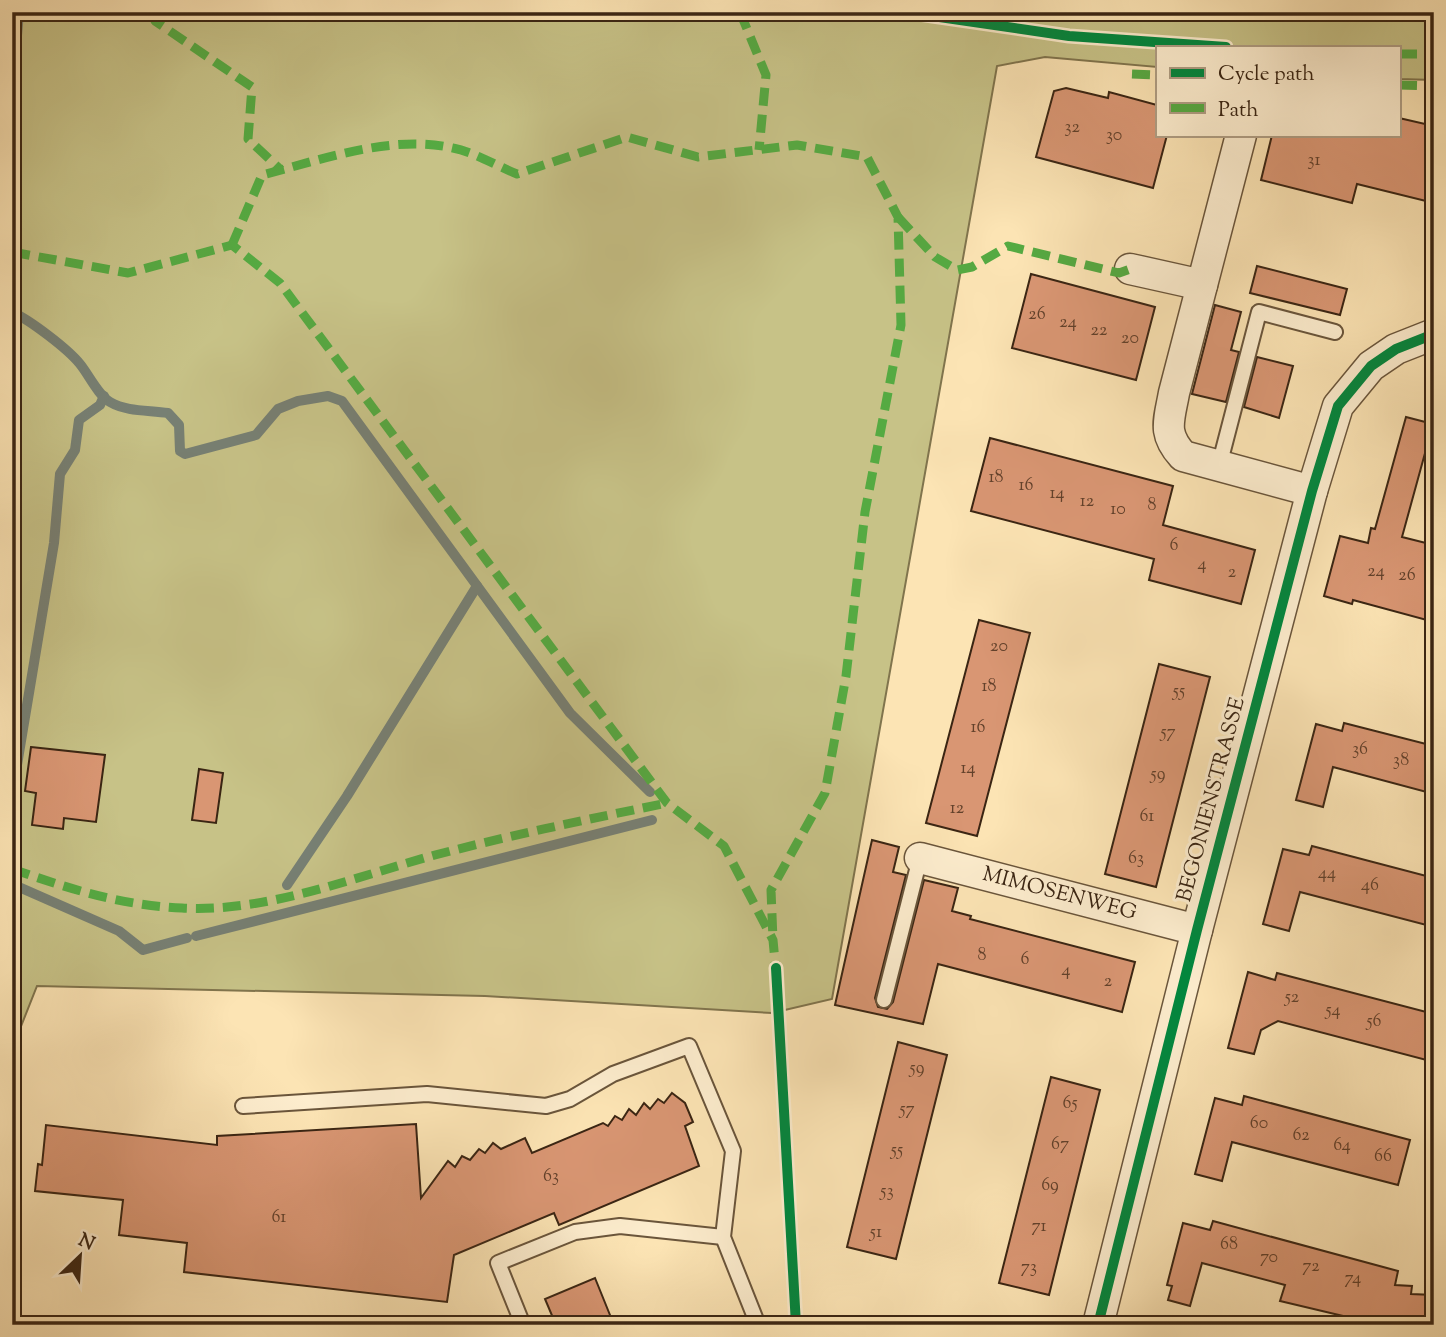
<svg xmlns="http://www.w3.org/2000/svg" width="1446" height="1337" font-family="'Sorts Mill Goudy',serif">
  <rect width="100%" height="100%" fill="#fce4b4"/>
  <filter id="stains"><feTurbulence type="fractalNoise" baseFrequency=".00286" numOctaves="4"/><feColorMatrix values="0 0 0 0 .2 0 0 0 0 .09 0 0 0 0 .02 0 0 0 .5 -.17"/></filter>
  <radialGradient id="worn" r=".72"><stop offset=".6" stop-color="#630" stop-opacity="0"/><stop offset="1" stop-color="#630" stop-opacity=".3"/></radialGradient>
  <path fill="#c7c287" stroke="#80744d" stroke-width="2" d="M12,12H1434V80L1399,79V47H1157V67L1045,57L997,66L832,999L772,1013L485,996L37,986L12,1049Z"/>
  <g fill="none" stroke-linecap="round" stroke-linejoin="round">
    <g stroke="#778074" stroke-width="10">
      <path d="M1400,12L1416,17H1434"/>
      <path d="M12,94L19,12"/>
      <path d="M12,312C30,320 68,349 80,364C89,375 98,395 110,402C127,412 149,410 168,413L179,425L180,451L185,454L256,435L278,409L298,401L328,396L342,401L570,713L650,792"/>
      <path d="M12,795L54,543L60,474L75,450L79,420L100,405L104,396"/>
      <path d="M12,884L119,931L143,950L187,938"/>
      <path d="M287,885L347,796L477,586"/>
      <path d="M196,936L652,820"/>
    </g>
  </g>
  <g fill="#d99673" stroke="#3a2513" stroke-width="2">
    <path d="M1066,88L1108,98L1109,92L1157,105V135H1167L1153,188L1036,157L1054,91Z"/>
    <path d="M1399,118L1434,126V203L1357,184L1352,203L1261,180L1272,135H1399Z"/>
    <path d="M1257,266L1347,289L1340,315L1250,293Z"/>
    <path d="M1031,274L1155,307L1136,380L1012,348Z"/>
    <path d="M1215,305L1241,312L1231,350L1239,352L1226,402L1192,394Z"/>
    <path d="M1257,357L1293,366L1279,418L1244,407Z"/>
    <path d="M1406,417L1433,424L1402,537L1434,545V622L1353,600L1352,604L1324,596L1340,536L1368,543L1371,528L1375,529Z"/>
    <path d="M990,438L1173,486L1163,525L1255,550L1241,604L1149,580L1154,559L971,511Z"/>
    <path d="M979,620L1030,633L977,836L926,823Z"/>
    <path d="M1159,664L1210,677L1156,887L1105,874Z"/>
    <path d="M1344,723L1434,746V794L1333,767L1323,807L1296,800L1316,724L1342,731Z"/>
    <path d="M31,747L105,755L96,822L64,818L63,829L32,825L36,793L25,791Z"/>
    <path d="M199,769L223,773L216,823L192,820Z"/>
    <path d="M872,840L899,847L893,872L906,875L875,998L878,1007L887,1009L893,1002L924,880L958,888L952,911L971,916L970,919L1135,962L1122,1012L938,964L923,1024L835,1005Z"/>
    <path d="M1312,846L1434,878V927L1300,892L1289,931L1263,924L1283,849L1309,855Z"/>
    <path d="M1248,972L1275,980L1277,973L1434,1014V1062L1278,1021L1261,1030L1254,1054L1228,1048Z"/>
    <path d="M898,1042L947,1055L896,1259L847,1247Z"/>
    <path d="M1051,1077L1100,1090L1049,1295L999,1283Z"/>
    <path d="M672,1093L685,1103L693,1122L685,1126L699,1166L559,1225L554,1213L454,1255L447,1302L184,1272L187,1243L119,1235L123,1200L35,1191L38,1164L42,1165L46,1125L217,1145V1136L416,1124L421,1198L448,1161L455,1167L462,1156L470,1160L479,1149L485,1153L493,1143L501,1149L525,1138L532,1153L603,1123L608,1126L615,1116L622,1120L629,1109L636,1115L644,1103L650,1109L658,1099L664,1103Z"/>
    <path d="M1244,1096L1410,1140L1398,1185L1232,1142L1222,1181L1195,1174L1215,1098L1242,1105Z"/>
    <path d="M1213,1221L1398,1271L1395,1285L1412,1286L1411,1294L1434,1295V1325H1381L1280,1301L1285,1285L1202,1263L1190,1306L1168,1300L1172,1286L1167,1285L1183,1223L1210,1230Z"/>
    <path d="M595,1278L614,1325H556L545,1299Z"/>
  </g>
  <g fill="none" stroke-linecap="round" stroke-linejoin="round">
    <defs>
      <g id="service">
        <path d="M1219,466L1259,312L1335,332"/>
        <path d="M884,1000L920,858"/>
        <path d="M243,1106L427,1094L546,1106L570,1099L613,1074L689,1046L733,1151L723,1237L758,1325"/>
        <path d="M523,1325L498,1263L575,1232L620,1226L723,1237"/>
      </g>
      <g id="minor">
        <path d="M1241,135L1174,393C1169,421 1162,433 1183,456L1312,491"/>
        <path d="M1130,269L1202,285"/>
        <path id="s1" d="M920,858L1197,930"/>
        <path d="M1098,1325L1197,930L1312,491L1338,406L1371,366L1396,349L1434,334"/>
      </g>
    </defs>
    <use href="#service" stroke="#6a553b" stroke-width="18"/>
    <use href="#minor" stroke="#6a553b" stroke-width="33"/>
    <use href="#service" stroke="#fdedce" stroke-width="14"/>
    <use href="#minor" stroke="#fdedce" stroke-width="30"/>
    <g stroke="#55aa42" stroke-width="9" stroke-dasharray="18 9" stroke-linecap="butt">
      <path d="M155,12V21L252,87L248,139L281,170"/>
      <path d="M740,12L766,75L759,150"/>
      <path d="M1399,54H1434"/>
      <path d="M1132,74L1157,75"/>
      <path d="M1399,85L1434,86"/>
      <path d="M898,217L935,257L957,270L972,267L1008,246L1119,273L1130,269"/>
      <path d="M232,245L262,175C321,160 391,134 453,148C474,152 497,166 517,174L627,137L698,157L797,145L867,157L898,217L901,325L865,512L846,676L825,793L771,890L773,940"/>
      <path d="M12,252L128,273L232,245L280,283L667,803L724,846L773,940L776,972"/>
      <path d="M12,869C71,889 118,905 182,908C265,913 355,877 435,855C512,835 589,819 667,803"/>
    </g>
    <defs>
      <g id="cycleway">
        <path d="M905,12L1069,36L1226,47"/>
        <path d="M776,968L796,1325"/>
        <path d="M1098,1325L1197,930L1312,491L1338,406L1371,366L1396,349L1434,334"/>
      </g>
    </defs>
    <use href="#cycleway" stroke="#fdedce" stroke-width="15"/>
    <use href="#cycleway" stroke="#00873e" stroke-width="10"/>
  </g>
  <g text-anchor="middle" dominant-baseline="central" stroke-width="6" stroke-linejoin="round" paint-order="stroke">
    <g font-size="18" fill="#62412b">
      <text x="1072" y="128">32</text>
      <text x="1114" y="136">30</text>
      <text x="1314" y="161">31</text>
      <text x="1037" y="315">26</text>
      <text x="1068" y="323">24</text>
      <text x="1099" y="331">22</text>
      <text x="1130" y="339">20</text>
      <text x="996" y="478">18</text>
      <text x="1026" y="486">16</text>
      <text x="1057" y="494">14</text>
      <text x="1087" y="502">12</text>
      <text x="1152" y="506">8</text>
      <text x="1118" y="510">10</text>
      <text x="1174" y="546">6</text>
      <text x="1202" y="565">4</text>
      <text x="1376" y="572">24</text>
      <text x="1232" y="573">2</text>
      <text x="1407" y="576">26</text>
      <text x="999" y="647">20</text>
      <text x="989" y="687">18</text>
      <text x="1179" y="692">55</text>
      <text x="978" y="728">16</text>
      <text x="1168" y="733">57</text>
      <text x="1360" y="750">36</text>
      <text x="1401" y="761">38</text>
      <text x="968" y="769">14</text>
      <text x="1158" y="775">59</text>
      <text x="957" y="809">12</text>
      <text x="1147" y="817">61</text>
      <text x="1136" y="859">63</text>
      <text x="1327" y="874">44</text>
      <text x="1370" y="886">46</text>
      <text x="982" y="956">8</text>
      <text x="1025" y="960">6</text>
      <text x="1066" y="971">4</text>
      <text x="1108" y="982">2</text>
      <text x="1292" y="998">52</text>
      <text x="1333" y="1011">54</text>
      <text x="1374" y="1022">56</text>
      <text x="917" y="1069">59</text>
      <text x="1070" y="1104">65</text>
      <text x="907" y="1110">57</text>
      <text x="1259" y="1124">60</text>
      <text x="1301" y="1136">62</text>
      <text x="1060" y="1145">67</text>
      <text x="1342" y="1146">64</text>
      <text x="897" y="1151">55</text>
      <text x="1383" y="1157">66</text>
      <text x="551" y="1177">63</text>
      <text x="1050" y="1186">69</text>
      <text x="887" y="1192">53</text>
      <text x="279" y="1218">61</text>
      <text x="1039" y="1227">71</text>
      <text x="876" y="1233">51</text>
      <text x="1229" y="1245">68</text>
      <text x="1269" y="1258">70</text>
      <text x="1311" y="1267">72</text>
      <text x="1029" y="1268">73</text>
      <text x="1353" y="1279">74</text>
    </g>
    <g font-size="21" fill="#3a2513" stroke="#fdedce">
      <text transform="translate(1212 800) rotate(-75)">BEGONIENSTRASSE</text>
      <text stroke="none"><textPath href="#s1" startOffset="144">MIMOSENWEG</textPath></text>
    </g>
  </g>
  <rect width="1446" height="1337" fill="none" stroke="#fce4b4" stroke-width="42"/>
  <rect x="14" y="14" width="1418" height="1309" fill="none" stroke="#3a2513" stroke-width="3.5"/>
  <rect x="21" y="21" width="1404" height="1295" fill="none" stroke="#3a2513" stroke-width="2"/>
  <rect x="1156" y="46" width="245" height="91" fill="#fdedce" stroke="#af9d83" stroke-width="2"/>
  <rect x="1170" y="68" width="35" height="10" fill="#00873e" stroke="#af9d83" stroke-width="2"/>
  <text x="1218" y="80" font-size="21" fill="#3a2513">Cycle path</text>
  <rect x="1170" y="103" width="35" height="10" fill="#55aa42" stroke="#af9d83" stroke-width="2"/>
  <text x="1218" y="116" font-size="21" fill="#3a2513">Path</text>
  <g transform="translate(80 1256) rotate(25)" stroke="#fdedce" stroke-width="5" paint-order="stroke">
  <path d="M0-5L12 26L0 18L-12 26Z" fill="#3a2513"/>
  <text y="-10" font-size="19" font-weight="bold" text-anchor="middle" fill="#3a2513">N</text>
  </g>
  <rect width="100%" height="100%" filter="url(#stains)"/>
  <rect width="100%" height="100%" fill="url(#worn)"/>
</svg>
